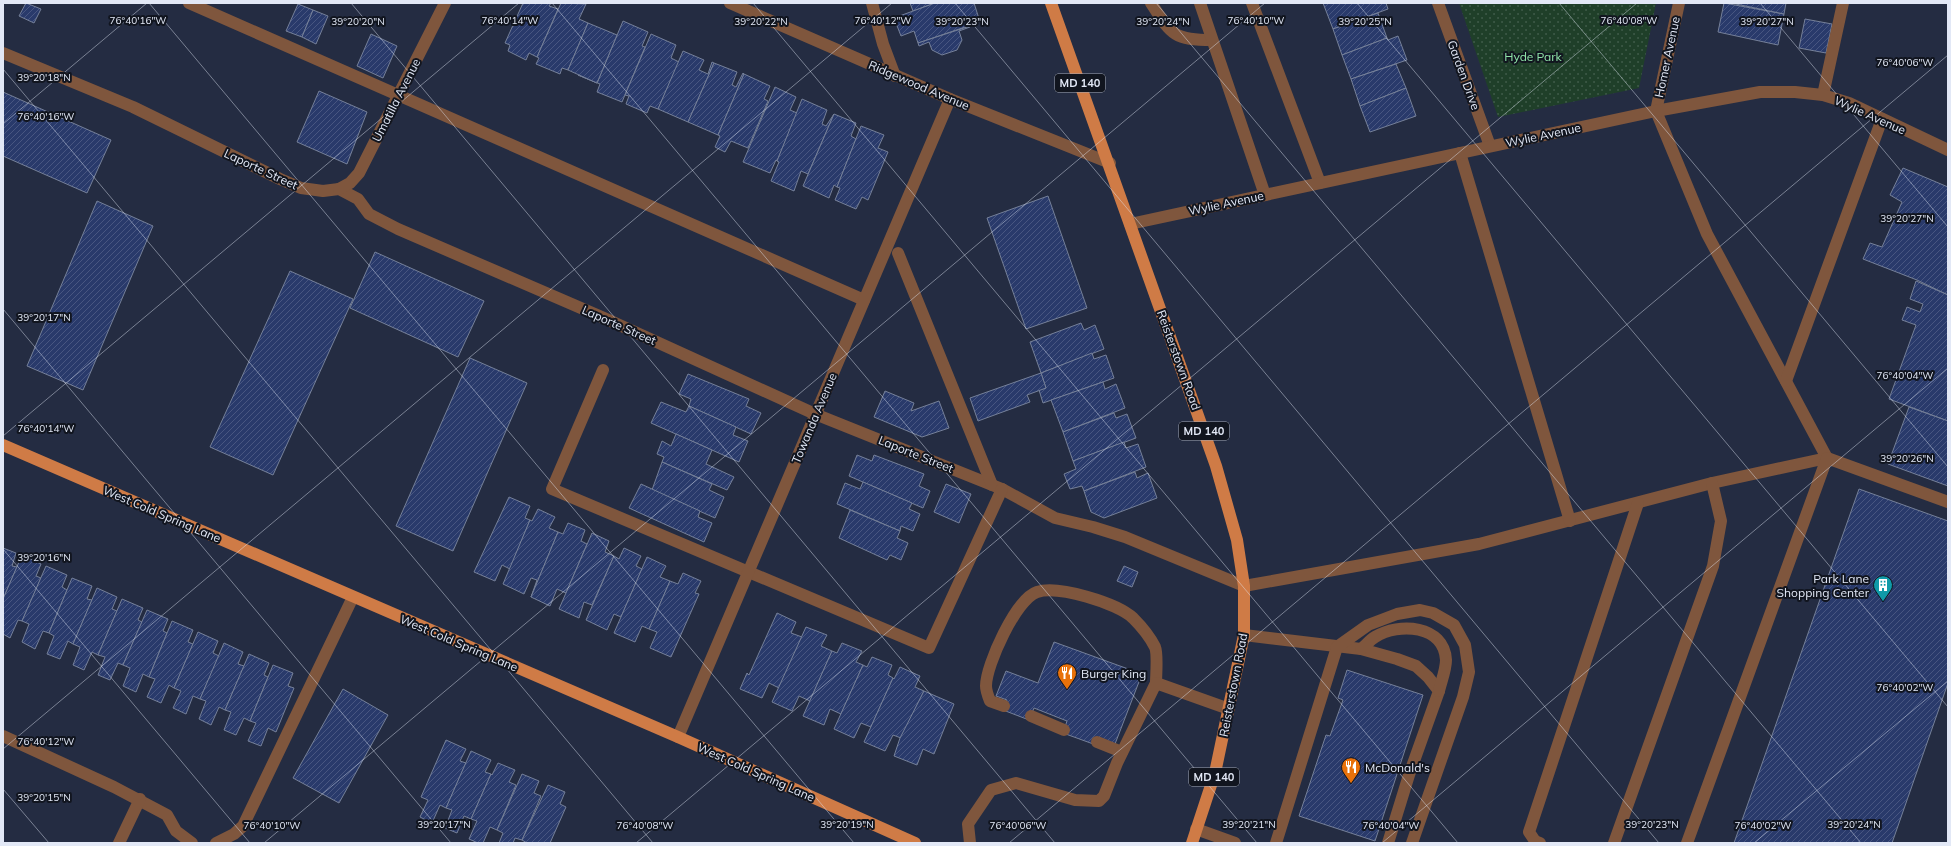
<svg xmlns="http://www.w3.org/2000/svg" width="1951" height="846" font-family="Mulish,sans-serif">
  <defs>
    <pattern id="park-dots" width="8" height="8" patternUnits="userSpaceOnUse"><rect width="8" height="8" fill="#1f3f29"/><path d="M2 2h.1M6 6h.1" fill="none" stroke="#3f5b49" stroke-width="1.8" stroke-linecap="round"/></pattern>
    <pattern id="building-hatch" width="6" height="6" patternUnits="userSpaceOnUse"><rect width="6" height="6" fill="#293a6b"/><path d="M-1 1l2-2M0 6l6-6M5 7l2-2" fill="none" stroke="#485681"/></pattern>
  </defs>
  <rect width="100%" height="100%" fill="#242c42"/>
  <path fill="url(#park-dots)" d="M1459,3H1656L1639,88L1498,117Z"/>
  <g fill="url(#building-hatch)" stroke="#758099">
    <path d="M26,3L41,9L34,23L19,16Z"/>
    <path d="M523,3H551L549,6L558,9L537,57L529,53L526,60L508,51L510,45L505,43Z"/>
    <path d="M561,3L586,4L579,19L588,23L568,70L562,68L560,74L536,64L539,58L537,57Z"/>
    <path d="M910,3H935L913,11Z"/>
    <path d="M935,3H974L980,22L918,43L914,31L901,36L894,18Z"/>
    <path d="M1323,3H1386L1388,9L1333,29Z"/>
    <path d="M1724,3L1784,14L1778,45L1718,32Z"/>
    <path d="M1731,3H1786L1784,14Z"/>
    <path d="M298,4L313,10L302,37L286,31Z"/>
    <path d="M313,10L328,16L316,44L302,37Z"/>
    <path d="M1378,13L1387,38L1342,55L1333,29Z"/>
    <path d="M1805,19L1832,24L1826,53L1799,48Z"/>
    <path d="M623,21L648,32L642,46L645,47L622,102L597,92L600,84L578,75L597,83Z"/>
    <path d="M588,23L617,35L597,83L568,70Z"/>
    <path d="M970,26V27L959,31L962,40L957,50L942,55L932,50L929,42L919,46L918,43Z"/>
    <path d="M371,34L397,46L383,78L357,66Z"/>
    <path d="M651,34L676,45L671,58L679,62L658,109L650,106L647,113L626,104L629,96L625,95Z"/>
    <path d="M1398,36L1407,60L1351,79L1342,55L1387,38L1388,40Z"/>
    <path d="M683,51L704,60L699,70L708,74L712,62L714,63L688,122L658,109Z"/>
    <path d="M714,63L737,72L732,85L736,87L743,73L744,74L718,135L688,122Z"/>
    <path d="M1396,64L1406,88L1360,106L1351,79Z"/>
    <path d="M744,74L770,86L764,99L768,101L748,148L731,141L725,152L715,147L720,136L718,135Z"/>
    <path d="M775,87L796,97L790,110L797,113L777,161L776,160L770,173L743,162Z"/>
    <path d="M1406,88L1416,116L1370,132L1360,106Z"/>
    <path d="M319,91L367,112L347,164L297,142Z"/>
    <path d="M3,92L111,140L87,193L3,156Z"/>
    <path d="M802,99L827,110L822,124L826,126L834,114L808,174L801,171L794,191L771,181L779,162L777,161Z"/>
    <path d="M834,114L856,123L851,136L856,139L837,187L834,185L829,198L803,186Z"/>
    <path d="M861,126L884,135L878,148L888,152L868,200L862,197L856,209L835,200L840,188L837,187Z"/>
    <path d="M1903,168L1948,187V295L1917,280L1863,259L1870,243L1882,247L1902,202L1890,195Z"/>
    <path d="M1048,196L1087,308L1026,329L987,218Z"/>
    <path d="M97,201L153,226L83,390L27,366Z"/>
    <path d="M375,252L484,301L458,357L350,308Z"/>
    <path d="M290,271L353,299L273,475L210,447Z"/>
    <path d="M1916,281L1948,295V421L1889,399L1916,325L1902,320L1907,307L1920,312L1923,304L1910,299Z"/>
    <path d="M1081,323L1084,330L1095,325L1104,349L1041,373L1030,342Z"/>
    <path d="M1092,353L1094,359L1106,355L1114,378L1043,403L1039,390L1046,388L1041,373Z"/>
    <path d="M470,358L527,383L453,551L396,526Z"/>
    <path d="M1041,373L1046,388L1027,395L1030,402L978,421L970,398Z"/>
    <path d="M688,374L749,399L746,406L761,413L751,434L689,406L691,399L679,394Z"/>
    <path d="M1103,382L1105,389L1116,384L1125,408L1063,432L1051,400Z"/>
    <path d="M885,391L914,403L911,411L939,401L949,428L922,437L874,417Z"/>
    <path d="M661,402L686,412L689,406L736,427L733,435L748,441L739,462L651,423Z"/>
    <path d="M1909,407L1948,421V486L1888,464Z"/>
    <path d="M1114,413L1116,418L1127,414L1136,438L1073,461L1063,432Z"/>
    <path d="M676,434L712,450L706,464L734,477L727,490L662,462L664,457L657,454L662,441L671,446Z"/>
    <path d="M1124,442L1126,448L1138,444L1146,467L1084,491L1082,486L1070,489L1064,474L1076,469L1073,461Z"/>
    <path d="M857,455L872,461L874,455L924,474L919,486L930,491L923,508L849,476Z"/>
    <path d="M662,462L712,484L709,490L724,497L715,518L652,490Z"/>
    <path d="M1135,472L1137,478L1148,473L1157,498L1104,518L1091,512L1084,491Z"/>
    <path d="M863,482L912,503L909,509L920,514L913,531L901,526L900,531L837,504L845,483L860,489Z"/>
    <path d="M641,484L700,511L698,517L712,523L704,542L629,508Z"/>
    <path d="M946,484L971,494L959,523L934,512Z"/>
    <path d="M1859,489L1948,521V683L1892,843H1734Z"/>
    <path d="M509,497L530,506L525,518L530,520L510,569L502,565L495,581L474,572Z"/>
    <path d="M538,509L555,517L549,528L558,532L531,597L537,580L531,578L524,594L503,584L530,520L532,521Z"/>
    <path d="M850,510L900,531L897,538L908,543L901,560L890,555L887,560L839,538Z"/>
    <path d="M568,523L585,530L581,541L587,544L566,593L557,589L550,606L531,597L558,532L563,534Z"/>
    <path d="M592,533L609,541L605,552L614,556L592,605L584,602L579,618L559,609Z"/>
    <path d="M3,548L16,553L12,566L17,567L3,599Z"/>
    <path d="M624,548L641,556L636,566L642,569L621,617L614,614L607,630L586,620L614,556L619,559Z"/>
    <path d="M22,555L41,564L36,576L41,578L22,621L18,620L10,638L3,634V599Z"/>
    <path d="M647,557L666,566L660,577L670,581L649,629L642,626L635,642L614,633Z"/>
    <path d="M46,566L67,575L62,587L67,590L49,633L43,631L35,649L22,642L29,624L22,621Z"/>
    <path d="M1124,566L1138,572L1132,587L1117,581Z"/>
    <path d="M683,573L701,581L695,593L699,594L671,657L650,648L657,632L649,629L670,581L678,584Z"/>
    <path d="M72,578L92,586L87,599L92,600L73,644L68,641L60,659L47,654L54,636L49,633Z"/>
    <path d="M97,588L117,597L112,609L117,611L98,655L92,652L84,670L73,665L80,647L73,644Z"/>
    <path d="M122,599L143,608L138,620L142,622L123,665L118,663L110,680L98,675L105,657L98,655Z"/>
    <path d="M147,610L168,619L163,631L167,633L149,677L143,674L136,692L123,686L130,668L123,665Z"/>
    <path d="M777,613L796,622L791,633L802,637L779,688L769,683L762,698L740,689L747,673L749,675Z"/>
    <path d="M172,621L193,630L188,642L193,644L174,688L169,685L161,703L147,697L155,679L149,677Z"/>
    <path d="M806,627L827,635L821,646L832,651L810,701L799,696L792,711L772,702Z"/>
    <path d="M198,632L218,641L213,653L219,656L200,699L193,696L186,714L173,708L181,691L174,688Z"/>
    <path d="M1054,642L1142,674L1115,744L1096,745L1063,733L1067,721L1034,708L1029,720L1003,710L1007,700L996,696L1006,671L1038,683Z"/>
    <path d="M224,643L243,652L238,664L244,666L225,710L219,707L211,725L199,719L206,701L200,699Z"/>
    <path d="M842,643L862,651L856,662L863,665L841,714L830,709L824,725L803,716L832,651L837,653Z"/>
    <path d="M249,654L269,663L264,675L268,677L250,721L244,718L236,735L224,730L231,712L225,710Z"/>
    <path d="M872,657L892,665L888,675L893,678L871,727L861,723L854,738L834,729L863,665L867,667Z"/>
    <path d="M273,665L293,673L288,686L294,688L276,732L268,728L261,746L248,741L256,723L250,721Z"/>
    <path d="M900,667L920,676L915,687L924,691L901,738L893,735L885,751L864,742L893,678L894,679Z"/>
    <path d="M1347,670L1423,695L1375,841L1299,816L1326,735L1330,736L1343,700L1338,698Z"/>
    <path d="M343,689L388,715L339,803L293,778Z"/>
    <path d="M924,691L954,704L934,754L923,749L917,765L894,756L900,738Z"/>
    <path d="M446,740L466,749L460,761L466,763L446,808L440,805L432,823L420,817L428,800L421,797Z"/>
    <path d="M471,751L491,760L485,772L491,774L471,819L464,816L457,833L445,828L452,810L446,808Z"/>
    <path d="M498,763L515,770L509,782L516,785L497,830L490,827L483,843H478L469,839L477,821L471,819L491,774L492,775Z"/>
    <path d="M522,774L539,781L534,793L541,796L522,840L515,838L513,843H499L503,833L497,830Z"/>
    <path d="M548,785L565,792L560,804L566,807L550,843H527L522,840Z"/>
  </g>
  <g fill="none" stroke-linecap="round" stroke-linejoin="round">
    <g stroke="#7f563d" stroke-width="12">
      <path d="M189,3L864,300"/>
      <path d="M872,3L883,44L895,76"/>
      <path d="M1151,3C1171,34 1173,40 1212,40"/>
      <path d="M1200,3L1265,195"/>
      <path d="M1252,3L1320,183"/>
      <path d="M3,53L133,107L280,179L301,188L323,191L339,189L358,199L369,214L398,229L604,318L815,414L1002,489L1055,518L1093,527L1125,537L1244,586L1479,544L1712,483L1827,458L1707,234L1656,111"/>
      <path d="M1823,95L1843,3"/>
      <path d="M1460,153L1570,521"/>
      <path d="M339,189L350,183L359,173L445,3"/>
      <path d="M898,253L992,485"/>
      <path d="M603,370L552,489L929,648L1002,489"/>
      <path d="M1786,381L1882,119"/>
      <path d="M1244,635L1361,649L1397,659L1416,666L1428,677L1439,691L1409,775L1388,843"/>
      <path d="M1361,649C1365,646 1370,640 1375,637C1399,622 1444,625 1446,660C1446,670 1441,682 1439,691"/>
      <path d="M1004,706L990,701C988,696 986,691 986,686C986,665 1016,599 1037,592C1058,585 1117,603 1133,618C1140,625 1150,637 1155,647C1158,654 1156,675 1156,683"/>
      <path d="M1031,716L1064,730"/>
      <path d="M3,736L114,787L167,815L176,831L192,843"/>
      <path d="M1097,742L1122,752"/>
      <path d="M1196,829L1235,843"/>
      <path d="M119,843L140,799"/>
      <path d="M216,843L234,834L243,826L353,597"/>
      <path d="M970,843L968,824L991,790L1016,783L1075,800L1099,801L1104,796L1117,763L1156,683L1229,709"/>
      <path d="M1276,843L1337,647L1368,625L1397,614L1420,610L1433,613L1454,625L1465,645L1469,672L1463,697L1412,843"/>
      <path d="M1540,843L1535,841L1529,832L1638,503"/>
      <path d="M1614,843L1713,566L1721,521L1712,483"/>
      <path d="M1687,843L1827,458L1948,502"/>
    </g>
    <g stroke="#7f563d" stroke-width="12">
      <path d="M730,3L950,99L1110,163"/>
      <path d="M1438,3L1490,146"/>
      <path d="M1656,111L1679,3"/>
      <path d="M1130,224L1656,111L1760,92H1795L1823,95L1849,103L1948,150"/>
      <path d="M678,737L950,99"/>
    </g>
    <g stroke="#cf7b46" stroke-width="12">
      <path d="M1051,3L1216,466L1237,540L1244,586V635L1215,773L1192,843"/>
      <path d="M3,445L678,737L915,843"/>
    </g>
  </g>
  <path fill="none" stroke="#e2e8f6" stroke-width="1" stroke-opacity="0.45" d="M149,3L854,843M351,3L1055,843M552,3L1257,843M753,3L1458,843M955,3L1659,843M1156,3L1861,843M1357,3L1948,707M1559,3L1948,467M1760,3L1948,227M3,69L653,843M3,124L147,3M3,309L451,843M3,436L519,3M3,549L250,843M3,749L892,3M3,789L49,843M264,843L1265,3M636,843L1637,3M1009,843L1948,55M1382,843L1948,368M1754,843L1948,681"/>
  <defs>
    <symbol id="building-pin" viewBox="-11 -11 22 30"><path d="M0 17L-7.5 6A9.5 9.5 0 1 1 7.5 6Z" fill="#0f9aa8" stroke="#11151f"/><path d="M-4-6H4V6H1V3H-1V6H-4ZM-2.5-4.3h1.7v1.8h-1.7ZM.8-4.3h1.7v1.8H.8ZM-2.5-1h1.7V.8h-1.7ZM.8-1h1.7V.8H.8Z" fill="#fff"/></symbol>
    <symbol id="restaurant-pin" viewBox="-11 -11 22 30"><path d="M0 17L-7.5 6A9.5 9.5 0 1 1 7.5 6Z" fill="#e8710a" stroke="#11151f"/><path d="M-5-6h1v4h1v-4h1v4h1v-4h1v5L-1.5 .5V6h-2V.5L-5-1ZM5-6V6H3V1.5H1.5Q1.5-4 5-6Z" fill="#fff"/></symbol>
  </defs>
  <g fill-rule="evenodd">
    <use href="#building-pin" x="1872" y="574" width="22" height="30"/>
    <use href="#restaurant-pin" x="1056" y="662" width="22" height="30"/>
    <use href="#restaurant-pin" x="1340" y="756" width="22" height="30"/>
  </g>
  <g text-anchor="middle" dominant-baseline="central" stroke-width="4" stroke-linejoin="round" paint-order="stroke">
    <g fill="#11151f" stroke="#a3a9b6" stroke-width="1">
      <rect x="1055" y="74" width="50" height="18" rx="3"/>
      <rect x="1179" y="422" width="50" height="18" rx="3"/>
      <rect x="1189" y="768" width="50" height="18" rx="3"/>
    </g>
    <g font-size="11" font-weight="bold" fill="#e2e8f6">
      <text x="1080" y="83">MD 140</text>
      <text x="1204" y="431">MD 140</text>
      <text x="1214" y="777">MD 140</text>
    </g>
    <g font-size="12" fill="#90e4a9" stroke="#11151f">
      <text x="1533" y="56">Hyde Park</text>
    </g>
    <g font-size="12" fill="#e2e8f6" stroke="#11151f">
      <text transform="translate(1667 57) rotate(-78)">Homer Avenue</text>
      <text transform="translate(1464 75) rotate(70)">Garden Drive</text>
      <text transform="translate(919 85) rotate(23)">Ridgewood Avenue</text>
      <text transform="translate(396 100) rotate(-63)">Umatilla Avenue</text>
      <text transform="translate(1870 115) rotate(24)">Wylie Avenue</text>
      <text transform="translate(1543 135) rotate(-12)">Wylie Avenue</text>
      <text transform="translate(261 169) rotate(25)">Laporte Street</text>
      <text transform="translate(1226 203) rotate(-12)">Wylie Avenue</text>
      <text transform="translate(619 325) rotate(24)">Laporte Street</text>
      <text transform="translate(1179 360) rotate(70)">Reisterstown Road</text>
      <text transform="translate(814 418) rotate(-67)">Towanda Avenue</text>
      <text transform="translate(916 454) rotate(22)">Laporte Street</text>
      <text transform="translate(162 514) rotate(23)">West Cold Spring Lane</text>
      <text transform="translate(459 643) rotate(23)">West Cold Spring Lane</text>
      <text transform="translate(1233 685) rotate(-79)">Reisterstown Road</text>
      <text transform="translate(756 772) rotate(24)">West Cold Spring Lane</text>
    </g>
    <g font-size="12" fill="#e2e8f6" stroke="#11151f" text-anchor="start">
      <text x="1869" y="578" text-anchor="end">Park Lane<tspan x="1869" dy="14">Shopping Center</tspan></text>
      <text x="1081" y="673">Burger King</text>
      <text x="1365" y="767">McDonald's</text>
    </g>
  </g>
  <g font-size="10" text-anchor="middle" fill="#e2e8f6" stroke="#11151f" stroke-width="4" stroke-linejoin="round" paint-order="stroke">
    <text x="138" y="24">76°40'16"W</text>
    <text x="510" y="24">76°40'14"W</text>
    <text x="883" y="24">76°40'12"W</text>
    <text x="1256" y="24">76°40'10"W</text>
    <text x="1629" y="24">76°40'08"W</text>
    <text x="358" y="25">39°20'20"N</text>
    <text x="761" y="25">39°20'22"N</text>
    <text x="962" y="25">39°20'23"N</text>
    <text x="1163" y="25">39°20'24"N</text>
    <text x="1365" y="25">39°20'25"N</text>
    <text x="1767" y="25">39°20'27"N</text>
    <text x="1905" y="66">76°40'06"W</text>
    <text x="44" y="81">39°20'18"N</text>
    <text x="46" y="120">76°40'16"W</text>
    <text x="1907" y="222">39°20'27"N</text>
    <text x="44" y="321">39°20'17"N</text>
    <text x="1905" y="379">76°40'04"W</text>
    <text x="46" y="432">76°40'14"W</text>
    <text x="1907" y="462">39°20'26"N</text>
    <text x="44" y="561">39°20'16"N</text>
    <text x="1905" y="691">76°40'02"W</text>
    <text x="46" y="745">76°40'12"W</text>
    <text x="44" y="801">39°20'15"N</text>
    <text x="444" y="828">39°20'17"N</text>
    <text x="847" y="828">39°20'19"N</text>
    <text x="1249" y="828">39°20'21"N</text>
    <text x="1652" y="828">39°20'23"N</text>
    <text x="1854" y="828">39°20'24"N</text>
    <text x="272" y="829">76°40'10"W</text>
    <text x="645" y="829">76°40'08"W</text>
    <text x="1018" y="829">76°40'06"W</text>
    <text x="1391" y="829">76°40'04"W</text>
    <text x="1763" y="829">76°40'02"W</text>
  </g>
  <rect width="1951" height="846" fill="none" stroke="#e2e8f6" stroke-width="8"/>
</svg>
